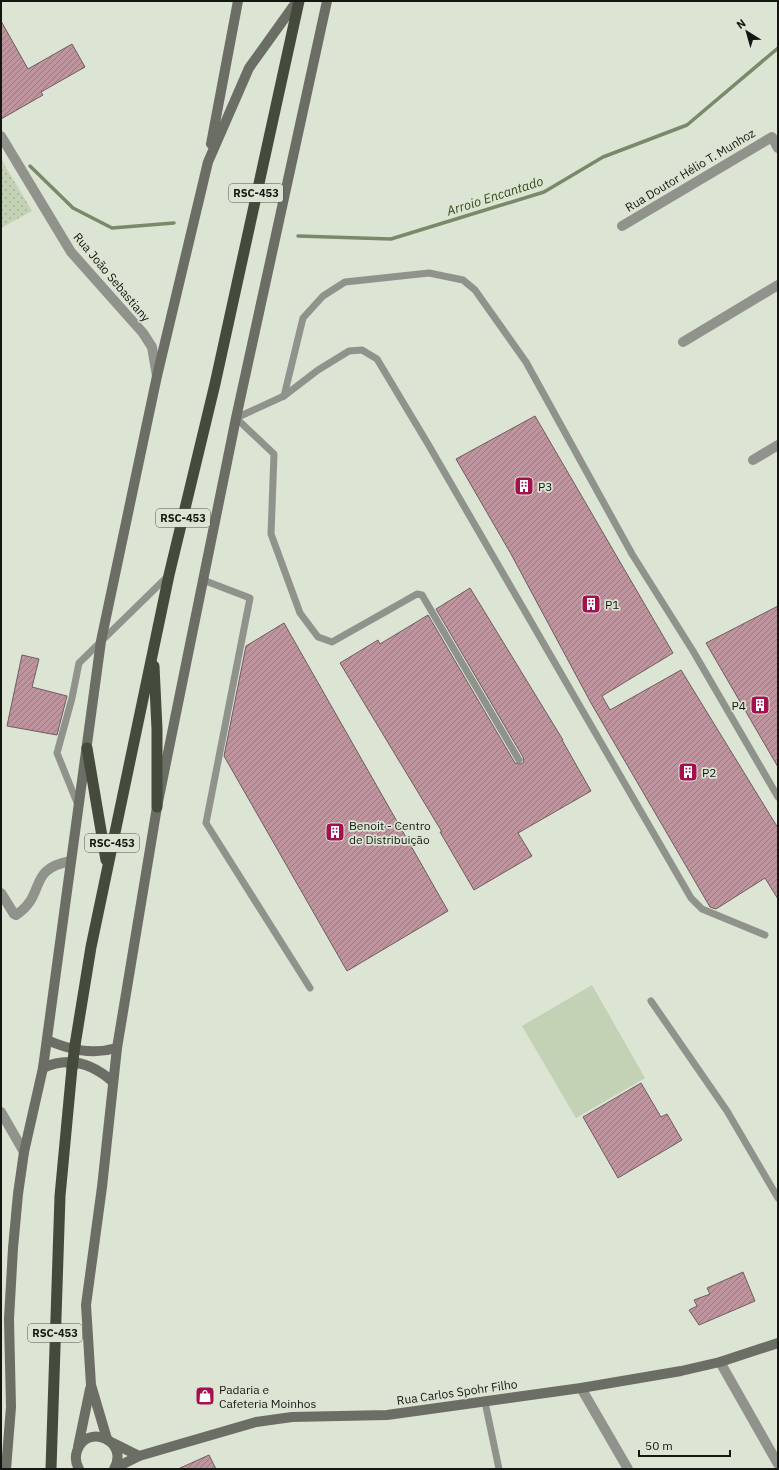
<svg xmlns="http://www.w3.org/2000/svg" width="779" height="1470" font-family="'IBM Plex Sans',sans-serif">
  <defs>
    <pattern id="grass-dots" width="8" height="8" patternUnits="userSpaceOnUse"><rect width="8" height="8" fill="#c3d1b4"/><path d="M2 2h.1M6 6h.1" fill="none" stroke="#a7b39a" stroke-width="1.8" stroke-linecap="round"/></pattern>
    <pattern id="building-hatch" width="6" height="6" patternUnits="userSpaceOnUse"><rect width="6" height="6" fill="#be959e"/><path d="M-1 1l2-2M0 6l6-6M5 7l2-2" fill="none" stroke="#99797f"/></pattern>
  </defs>
  <rect width="100%" height="100%" fill="#dce4d3"/>
  <path fill="url(#grass-dots)" d="M1,159L32,211L1,228Z"/>
  <path fill="#c3d1b4" d="M592,985L645,1078L576,1118L522,1026Z"/>
  <g fill="none" stroke-linecap="round" stroke-linejoin="round">
    <g stroke="#7a8969" stroke-width="3.5">
      <path d="M30,166L73,208L112,228L174,223"/>
      <path d="M298,236L391,239L544,192L603,157L687,125L778,48"/>
    </g>
  </g>
  <g fill="url(#building-hatch)" stroke="#6e5c5f">
    <path d="M1,21L28,69L72,44L85,67L41,92L43,95L1,119Z"/>
    <path d="M535,416L673,653L602,696L610,710L681,670L778,828V899L765,878L716,909L710,907L591,703L511,554L456,459Z"/>
    <path d="M470,588L563,740H562L591,791L518,833L532,856L474,890L440,832H442L340,663L378,640L380,644L428,615L515,763L521,764L524,762L523,757L436,609Z"/>
    <path d="M778,606V767L706,643Z"/>
    <path d="M284,623L448,911L347,971L224,756L246,646Z"/>
    <path d="M22,655L39,659L32,687L67,696L57,735L7,726Z"/>
    <path d="M641,1083L661,1117L667,1114L682,1140L618,1178L583,1117Z"/>
    <path d="M743,1272L755,1301L699,1325L689,1310L697,1306L694,1300L710,1294L707,1288Z"/>
    <path d="M209,1455L216,1469H178Z"/>
  </g>
  <g fill="none" stroke-linecap="round" stroke-linejoin="round">
    <g stroke="#90938c" stroke-width="7">
      <path d="M284,396L303,318L323,296L345,282L429,273L463,280L475,290L526,362L632,554L693,651L778,797"/>
      <path d="M203,580L250,598L206,823L310,988"/>
      <path d="M519,760L422,595L417,594L332,642L318,637L300,613L271,534L274,454L236,418L284,396L318,370L349,351L362,350L377,359L428,444L691,898L702,909L765,935"/>
      <path d="M78,805L57,753L72,698L79,663L168,576"/>
      <path d="M651,1001L727,1111L778,1198"/>
      <path d="M485,1402L499,1469"/>
    </g>
    <g stroke="#90938c" stroke-width="10">
      <path d="M622,226L772,137L778,148"/>
      <path d="M683,342L778,285"/>
      <path d="M753,460L778,445"/>
      <path d="M1,893L14,914L16,915C47,895 26,869 71,861"/>
      <path d="M1,1112L24,1152"/>
      <path d="M720,1362L778,1464"/>
      <path d="M581,1388L628,1469"/>
    </g>
    <path stroke="#90938c" stroke-width="10" d="M1,136L71,252L143,333L152,347L157,376"/>
    <g stroke="#6a6e64" stroke-width="10">
      <path d="M211,144L238,1"/>
      <path d="M47,1040C70,1050 92,1055 117,1048"/>
      <path d="M43,1068C69,1056 92,1063 113,1082"/>
      <path d="M107,1439L91,1385L86,1305L102,1187L117,1048L157,807L236,418L327,1"/>
      <path d="M113,1443L139,1456"/>
      <path d="M78,1447L90,1389"/>
      <path d="M115,1468L139,1456L256,1422L292,1417L387,1415L581,1388L681,1371L720,1362L778,1343"/>
      <path d="M6,1469L11,1407L9,1319L13,1248L18,1194L24,1152L43,1068L101,641L157,376L208,162L249,68L297,1"/>
      <path d="M79,1469C76,1464 75,1457 77,1451C87,1422 130,1441 114,1469"/>
    </g>
    <g stroke="#444a3c" stroke-width="11">
      <path d="M154,666L157,729V807"/>
      <path d="M87,748L106,860"/>
      <path d="M75,1045L91,947L169,575L215,384L299,1"/>
      <path d="M51,1469L60,1196L72,1068"/>
    </g>
    <path stroke="#444a3c" stroke-width="11" d="M72,1068L75,1045"/>
  </g>
  <defs>
    <symbol id="building-square" viewBox="-11 -11 22 22"><rect x="-9" y="-9" width="18" height="18" rx="4" fill="#a4104d" stroke="#dce4d3"/><path d="M-4-6H4V6H1V3H-1V6H-4ZM-2.5-4.3h1.7v1.8h-1.7ZM.8-4.3h1.7v1.8H.8ZM-2.5-1h1.7V.8h-1.7ZM.8-1h1.7V.8H.8Z" fill="#fff"/></symbol>
    <symbol id="shop-square" viewBox="-11 -11 22 22"><rect x="-9" y="-9" width="18" height="18" rx="4" fill="#a4104d" stroke="#dce4d3"/><path d="M-5-2.5h2.3a2.7 3.5 0 0 1 5.4 0H5L5.5 6h-11ZM-1.5-2.5h3a1.5 2.3 0 0 0-3 0Z" fill="#fff"/></symbol>
  </defs>
  <g fill-rule="evenodd">
    <use href="#building-square" x="513" y="475" width="22" height="22"/>
    <use href="#building-square" x="580" y="593" width="22" height="22"/>
    <use href="#building-square" x="749" y="694" width="22" height="22"/>
    <use href="#building-square" x="677" y="761" width="22" height="22"/>
    <use href="#building-square" x="324" y="821" width="22" height="22"/>
    <use href="#shop-square" x="194" y="1385" width="22" height="22"/>
  </g>
  <g text-anchor="middle" dominant-baseline="central" stroke-width="3.5" stroke-linejoin="round" paint-order="stroke">
    <g fill="#dce4d3" stroke="#50544b" stroke-width="1">
      <rect x="229" y="184" width="54" height="18" rx="3"/>
      <rect x="156" y="509" width="54" height="18" rx="3"/>
      <rect x="85" y="834" width="54" height="18" rx="3"/>
      <rect x="28" y="1324" width="54" height="18" rx="3"/>
    </g>
    <g font-size="11" font-weight="bold" fill="#141711">
      <text x="256" y="193">RSC-453</text>
      <text x="183" y="518">RSC-453</text>
      <text x="112" y="843">RSC-453</text>
      <text x="55" y="1333">RSC-453</text>
    </g>
    <g font-size="12" fill="#141711" stroke="#dce4d3">
      <text transform="translate(690 170) rotate(-31)">Rua Doutor Hélio T. Munhoz</text>
      <text transform="translate(112 277) rotate(50)">Rua João Sebastiany</text>
      <text transform="translate(457 1392) rotate(-8)">Rua Carlos Spohr Filho</text>
    </g>
    <g font-size="12" fill="#141711" stroke="#dce4d3" text-anchor="start">
      <text x="538" y="486">P3</text>
      <text x="605" y="604">P1</text>
      <text x="746" y="705" text-anchor="end">P4</text>
      <text x="702" y="772">P2</text>
      <text x="349" y="825">Benoit - Centro<tspan x="349" dy="14">de Distribuição</tspan></text>
      <text x="219" y="1389">Padaria e<tspan x="219" dy="14">Cafeteria Moinhos</tspan></text>
    </g>
    <g font-size="13" font-style="italic" fill="#364a16" stroke="#dce4d3">
      <text transform="translate(495 196) rotate(-18)">Arroio Encantado</text>
    </g>
  </g>
  <rect width="779" height="1470" fill="none" stroke="#141711" stroke-width="4"/>
  <g transform="translate(747 32) rotate(323)" stroke="#dce4d3" stroke-width="3" paint-order="stroke">
  <path d="M0-3L7 15L0 10L-7 15Z" fill="#141711"/>
  <text y="-6" font-size="11" font-weight="bold" text-anchor="middle" fill="#141711">N</text>
  </g>
  <path d="M639 1450v6h91v-6" fill="none" stroke="#141711" stroke-width="2"/>
  <text x="645" y="1450" font-size="12" fill="#141711" stroke="#dce4d3" stroke-width="3" paint-order="stroke">50 m</text>
</svg>
